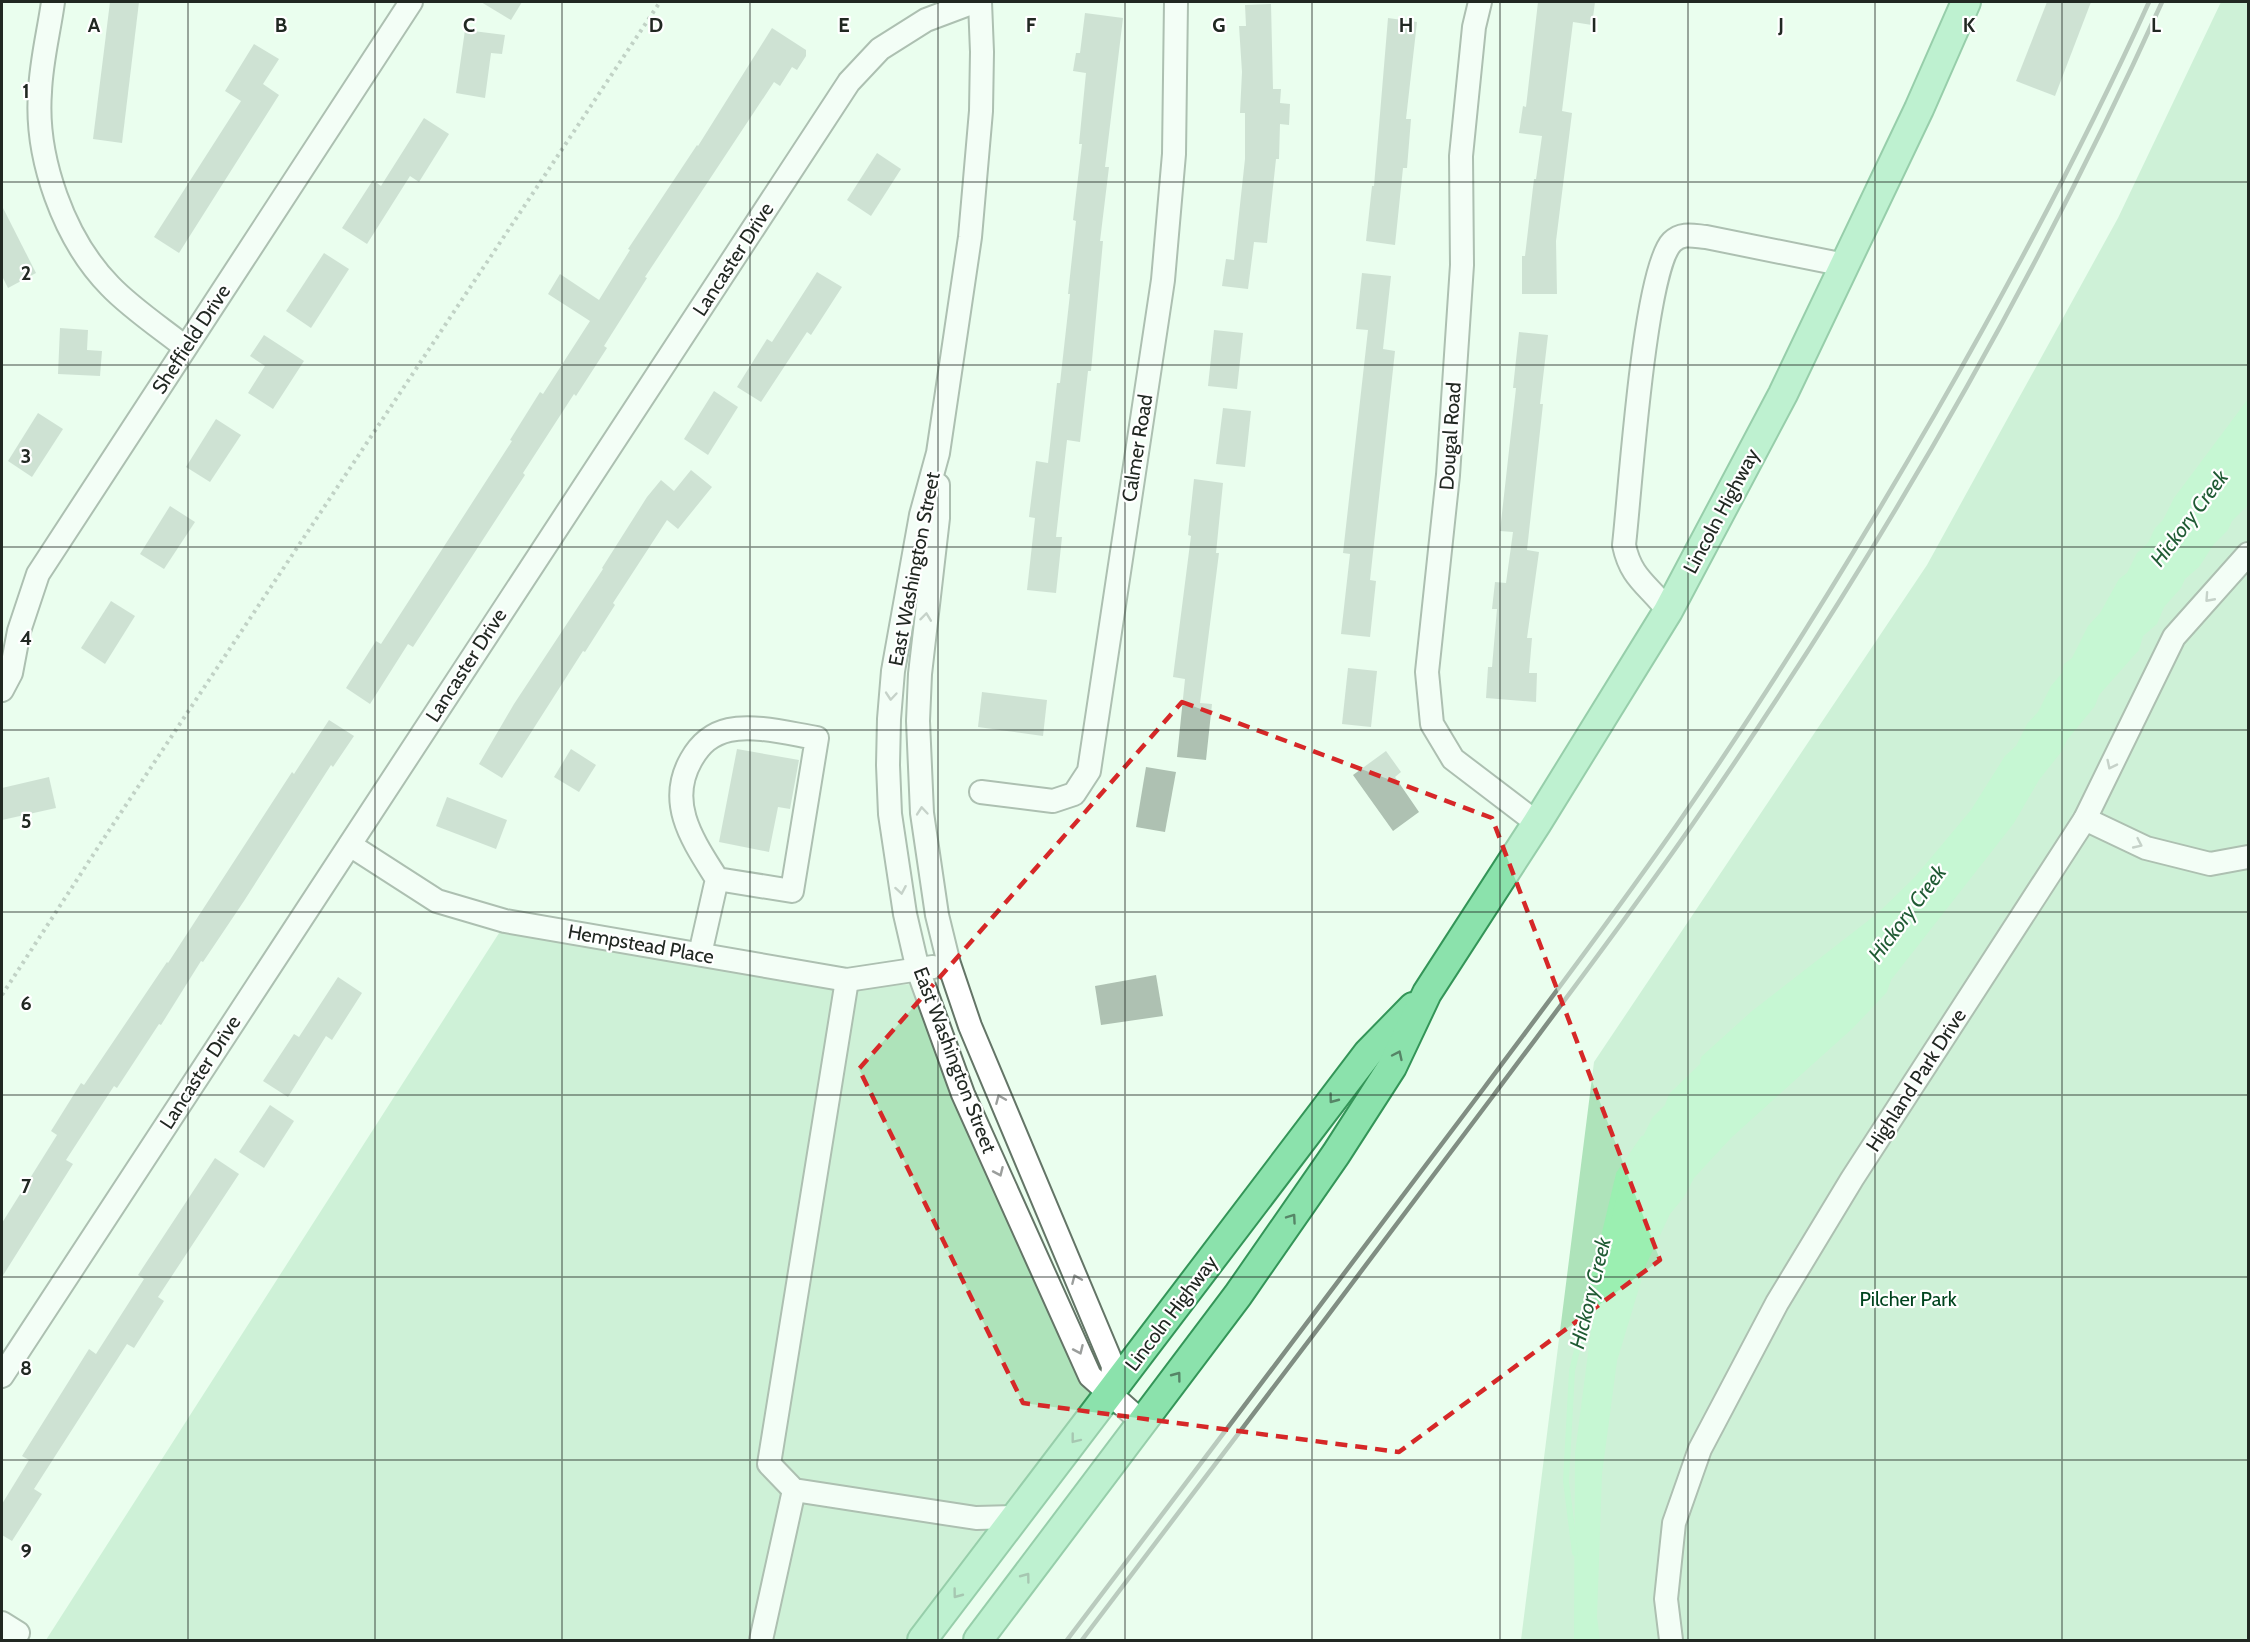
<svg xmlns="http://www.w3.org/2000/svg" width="2250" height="1642" font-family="Cabin,sans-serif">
  <rect width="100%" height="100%" fill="#eafeee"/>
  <g fill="#aee3ba">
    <path d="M2221,2H2248V1640H1521L1594,1062L1927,565L2118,218Z"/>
    <path d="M501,930L852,989L910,984L1098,1391L913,1640H46Z"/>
  </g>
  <path fill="#9befb1" d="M2248,399V505L2232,521L2228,530L2214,544L2199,567L2185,579L2181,588L2164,607L2157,624L2143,636L2139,650L2099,695L2095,706L2067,740L2062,751L2039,780L2014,823L1891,980L1887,992L1853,1028L1731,1138L1694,1178L1684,1197L1670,1214L1646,1265L1617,1361L1602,1474L1597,1617L1600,1640H1574L1575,1453L1601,1254L1621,1176L1627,1170L1652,1118L1665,1105L1669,1094L1700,1064L1701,1057L1752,1011L1878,913L1914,878L1971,810L2005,756L2016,746L2027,724L2038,712L2051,686L2062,673L2064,664L2072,658L2088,626L2100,613L2119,579L2127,573L2137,553L2148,543L2155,528L2163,520L2174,498Z"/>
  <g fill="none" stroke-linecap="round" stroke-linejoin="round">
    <path stroke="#9befb1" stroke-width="6" d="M1575,1553L1566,1481L1572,1371L1619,1174L1643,1139"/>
  </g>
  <g fill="#aec1b2">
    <path d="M110,2H139L122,143L93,139Z"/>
    <path d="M481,2H522L511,20Z"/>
    <path d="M1538,2H1595L1592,25L1573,22L1562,111L1572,113L1556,241L1557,294H1522V256H1525L1534,179H1536L1542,136L1519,133L1523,106L1526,107Z"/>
    <path d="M2047,2H2091L2055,96L2016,81Z"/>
    <path d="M1271,4L1273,89H1281L1280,103L1290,104L1289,125L1280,124L1279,159H1276L1267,243L1254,242L1248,289L1222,286L1226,259L1234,260L1245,159V113H1240L1242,72L1239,26H1246L1245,5Z"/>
    <path d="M1085,13L1123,18L1105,167H1109L1100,241H1103L1091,371H1088L1080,442L1067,440L1056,537H1062L1056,593L1027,590L1035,518L1029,517L1036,461L1048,463L1057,383H1060L1070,294H1068L1076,221L1073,220L1082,144H1079L1086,73L1073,71L1076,53H1080Z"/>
    <path d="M1388,18L1417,22L1406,119H1411L1407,168H1403L1395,245L1366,241L1372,186H1374Z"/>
    <path d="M772,28L806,50V56L797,70L792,67L780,86L774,82L645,277L647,278L604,346L607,348L576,396L574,394L523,473L525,475L413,647L408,644L370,704L346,688L376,641L381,644L512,441L510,440L540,392L543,394L590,321L548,294L560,274L599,300L630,250L628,249L697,145L698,146Z"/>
    <path d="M465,30L505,35L502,54L491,53L485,98L456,93Z"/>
    <path d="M254,44L279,59L263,84L279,95L179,253L154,237L241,101L225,91Z"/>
    <path d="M424,118L449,134L419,182L410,176L367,244L342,228L373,180L381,186Z"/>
    <path d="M877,153L901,169L871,216L847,200Z"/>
    <path d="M2,206L36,273L8,288L2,276Z"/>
    <path d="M324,253L349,269L311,328L286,311Z"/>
    <path d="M817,272L842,287L811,335L807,332L761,402L737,387L767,339L772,342Z"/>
    <path d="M1362,273L1391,276L1383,349L1395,351L1370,580L1376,581L1370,637L1341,634L1350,554L1343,553L1368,330L1356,329Z"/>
    <path d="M60,328L88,330L87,350L102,351L100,376L58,374Z"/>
    <path d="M1214,330L1243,333L1237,389L1208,386Z"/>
    <path d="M1519,332L1548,335L1540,404H1543L1527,550L1539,552L1527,638H1532L1529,673H1537L1536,702L1486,698L1488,667H1492L1497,609H1492L1495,582L1506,583L1513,532L1500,531L1516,388H1513Z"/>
    <path d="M264,335L304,361L273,409L248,393L265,366L250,356Z"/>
    <path d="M714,391L738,407L708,455L684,439Z"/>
    <path d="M1223,408L1251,411L1245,467L1216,464Z"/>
    <path d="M38,413L63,429L32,477L8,461Z"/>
    <path d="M216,419L241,435L210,482L186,467Z"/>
    <path d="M691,470L712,487L678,529L667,520L613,603L615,605L585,652L583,651L502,778L479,764L514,704L603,569L602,568L647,497L661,480L674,491Z"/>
    <path d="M1194,479L1223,483L1216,553H1219L1200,703L1212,704L1206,760L1177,757L1185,679L1173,677L1191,536L1188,535Z"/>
    <path d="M170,506L195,522L164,569L140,554Z"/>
    <path d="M111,601L135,616L105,664L81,648Z"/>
    <path d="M1348,668L1377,671L1371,727L1342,724Z"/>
    <path d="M982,692L1047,700L1043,736L978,727Z"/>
    <path d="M329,720L354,736L333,767L331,765L244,901L203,962L201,961L161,1025L159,1024L117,1088L114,1086L66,1160L73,1164L2,1277V1223L57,1135L51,1131L81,1083L84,1085L167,962L168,963L292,772L294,774Z"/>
    <path d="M571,749L596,765L579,792L554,777Z"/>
    <path d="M737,749L799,760L790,809L778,807L769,852L719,842Z"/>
    <path d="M1386,751L1401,772L1395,777L1419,812L1393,831L1353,775Z"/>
    <path d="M1146,767L1176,772L1165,832L1136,827Z"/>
    <path d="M49,777L56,808L2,820V788Z"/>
    <path d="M447,797L507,820L496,849L436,826Z"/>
    <path d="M1156,975L1163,1016L1101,1025L1095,986Z"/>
    <path d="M338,977L362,993L332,1040L326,1036L288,1097L263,1081L294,1034L299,1037Z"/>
    <path d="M270,1105L294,1121L264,1168L239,1152Z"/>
    <path d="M215,1158L239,1174L158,1297L164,1301L134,1348L127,1344L34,1489L42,1494L12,1541L2,1535V1504L29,1460L22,1456L89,1349L96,1354L144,1279L138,1275Z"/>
  </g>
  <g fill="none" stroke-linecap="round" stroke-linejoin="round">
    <defs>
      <g id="minor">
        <path d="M53,2C49,31 41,62 40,92C35,158 64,239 110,286C131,308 161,328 185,347"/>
        <path d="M980,2L982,52L981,111L970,237L938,453L921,515L893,671L889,719L888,765L890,814L905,914L918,970L963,1094L1090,1376L1142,1422"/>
        <path d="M1480,2L1474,27L1461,156L1462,265L1448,475L1427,672L1432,724L1453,759L1537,823"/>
        <path d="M938,485V518L920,674L918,721L922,813L937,915L949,964L970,1026L1113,1366L1111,1393"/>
        <path d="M1668,611C1649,585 1631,579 1624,545C1630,494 1644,270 1672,242C1682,232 1694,236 1706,237L1845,265"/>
        <path d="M2,690L11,673L19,631L38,574L411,2"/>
        <path d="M981,792L1053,801L1074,794L1089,771L1163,280L1174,154L1176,2"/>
        <path d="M2085,819L2146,848L2210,864L2248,857"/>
        <path d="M350,845L437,901L505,921L847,980L933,967"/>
        <path d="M700,954L717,879L792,891L817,738C791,734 754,724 729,730C711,734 700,744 691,760C666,804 694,842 717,879"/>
        <path d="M847,980L769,1464L794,1490L976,1518L1014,1517"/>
        <path d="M2,1376L849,82L880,49L926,20L974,2"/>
        <path d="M2,1623L18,1633L13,1640"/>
        <path d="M761,1640L794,1490"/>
        <path d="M1671,1640L1666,1599L1674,1523L1700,1449L1777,1303L1852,1179L2085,819L2174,637L2248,554"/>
      </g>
      <g id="major">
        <path d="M922,1640L1368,1053L1413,1007"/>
        <path d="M978,1640L1238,1295L1336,1154L1392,1067L1427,993L1537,823L1668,611L1783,394L1919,109L1966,2"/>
      </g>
    </defs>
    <use href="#minor" stroke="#647567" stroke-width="26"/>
    <use href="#major" stroke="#349558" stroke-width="32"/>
    <path stroke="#909e93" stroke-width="4" stroke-dasharray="3 4.5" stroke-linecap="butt" d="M2,995L108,832L660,2"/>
    <use href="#minor" stroke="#fff" stroke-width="22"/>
    <use href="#major" stroke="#8be2ac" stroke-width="28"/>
    <g stroke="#818e83" stroke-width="4.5">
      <path d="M1067,1640C1206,1456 1346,1273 1484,1088C1551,998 1619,909 1683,816C1773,686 1856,551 1935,414C2012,280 2085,143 2149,2"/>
      <path d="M1082,1640C1219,1459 1357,1278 1493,1096C1560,1006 1628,917 1692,825C1872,565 2032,289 2162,2"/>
    </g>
  </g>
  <defs><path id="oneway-chevron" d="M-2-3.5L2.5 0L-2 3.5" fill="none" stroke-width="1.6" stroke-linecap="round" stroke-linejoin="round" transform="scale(1.5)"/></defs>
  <g stroke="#9b9e9c">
    <use href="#oneway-chevron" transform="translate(2209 598) rotate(132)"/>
    <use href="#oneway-chevron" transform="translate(926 617) rotate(-83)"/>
    <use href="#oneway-chevron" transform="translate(891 696) rotate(95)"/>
    <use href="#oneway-chevron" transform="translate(2111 765) rotate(116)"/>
    <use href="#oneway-chevron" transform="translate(922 811) rotate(-95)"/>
    <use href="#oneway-chevron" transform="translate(2138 844) rotate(25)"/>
    <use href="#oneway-chevron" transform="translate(901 890) rotate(80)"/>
    <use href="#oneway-chevron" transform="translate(1000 1099) rotate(-113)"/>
    <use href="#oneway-chevron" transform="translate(999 1172) rotate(66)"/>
    <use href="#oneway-chevron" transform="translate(1076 1279) rotate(-113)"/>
    <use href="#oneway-chevron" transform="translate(1079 1350) rotate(66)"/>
  </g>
  <g stroke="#568567">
    <use href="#oneway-chevron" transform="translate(1398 1055) rotate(-65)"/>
    <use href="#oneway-chevron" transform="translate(1333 1099) rotate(127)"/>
    <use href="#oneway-chevron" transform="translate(1292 1218) rotate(-55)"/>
    <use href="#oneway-chevron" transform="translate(1177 1376) rotate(-53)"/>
    <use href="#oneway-chevron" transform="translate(1075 1439) rotate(128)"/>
    <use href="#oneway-chevron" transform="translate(1026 1577) rotate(-53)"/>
    <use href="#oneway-chevron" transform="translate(957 1594) rotate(127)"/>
  </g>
  <path d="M0 0H2250V1642H0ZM1182,702L1492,818L1660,1260L1399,1452L1023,1403L859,1069Z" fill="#eafeee" fill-opacity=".55" fill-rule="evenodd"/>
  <path fill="none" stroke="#d62828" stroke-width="4.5" stroke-dasharray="12 8" stroke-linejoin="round" d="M1182,702L1492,818L1660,1260L1399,1452L1023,1403L859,1069Z"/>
  <path fill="none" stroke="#212822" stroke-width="1.5" stroke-opacity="0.55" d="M188,2V1640M375,2V1640M562,2V1640M750,2V1640M938,2V1640M1125,2V1640M1312,2V1640M1500,2V1640M1688,2V1640M1875,2V1640M2062,2V1640M2,182H2248M2,365H2248M2,547H2248M2,730H2248M2,912H2248M2,1095H2248M2,1277H2248M2,1460H2248"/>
  <g text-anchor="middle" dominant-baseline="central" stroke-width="4.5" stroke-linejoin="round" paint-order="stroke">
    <g font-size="20" fill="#212822" stroke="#fff">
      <text transform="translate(733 259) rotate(-57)">Lancaster Drive</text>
      <text transform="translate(191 339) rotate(-57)">Sheffield Drive</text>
      <text transform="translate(1450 436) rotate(-86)">Dougal Road</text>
      <text transform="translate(1137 448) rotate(-81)">Calmer Road</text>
      <text transform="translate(1721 511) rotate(-62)">Lincoln Highway</text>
      <text transform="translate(914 569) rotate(-79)">East Washington Street</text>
      <text transform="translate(466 665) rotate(-57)">Lancaster Drive</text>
      <text transform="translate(641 944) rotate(10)">Hempstead Place</text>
      <text transform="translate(955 1060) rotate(69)">East Washington Street</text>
      <text transform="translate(200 1072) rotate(-57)">Lancaster Drive</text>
      <text transform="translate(1916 1080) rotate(-57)">Highland Park Drive</text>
      <text transform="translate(1171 1313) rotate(-53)">Lincoln Highway</text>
    </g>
    <g font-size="20" fill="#00441e" stroke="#fff">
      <text x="1908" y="1299">Pilcher Park</text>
    </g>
    <g font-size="21" font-style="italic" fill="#205b34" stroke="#fff">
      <text transform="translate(2189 518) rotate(-53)">Hickory Creek</text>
      <text transform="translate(1907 913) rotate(-53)">Hickory Creek</text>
      <text transform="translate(1590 1293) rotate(-76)">Hickory Creek</text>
    </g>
  </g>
  <g font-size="20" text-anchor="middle" font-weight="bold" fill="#212822" stroke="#fff" stroke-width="4.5" stroke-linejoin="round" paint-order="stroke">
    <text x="94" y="32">A</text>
    <text x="281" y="32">B</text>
    <text x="469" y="32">C</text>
    <text x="656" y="32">D</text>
    <text x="844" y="32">E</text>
    <text x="1031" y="32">F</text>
    <text x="1219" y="32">G</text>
    <text x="1406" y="32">H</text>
    <text x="1594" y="32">I</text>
    <text x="1781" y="32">J</text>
    <text x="1969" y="32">K</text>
    <text x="2156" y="32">L</text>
    <text x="26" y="98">1</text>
    <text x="26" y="280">2</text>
    <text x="26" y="463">3</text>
    <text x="26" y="645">4</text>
    <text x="26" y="828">5</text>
    <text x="26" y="1010">6</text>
    <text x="26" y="1193">7</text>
    <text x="26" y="1375">8</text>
    <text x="26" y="1558">9</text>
  </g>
  <rect width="2250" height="1642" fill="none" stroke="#212822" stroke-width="6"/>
</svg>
